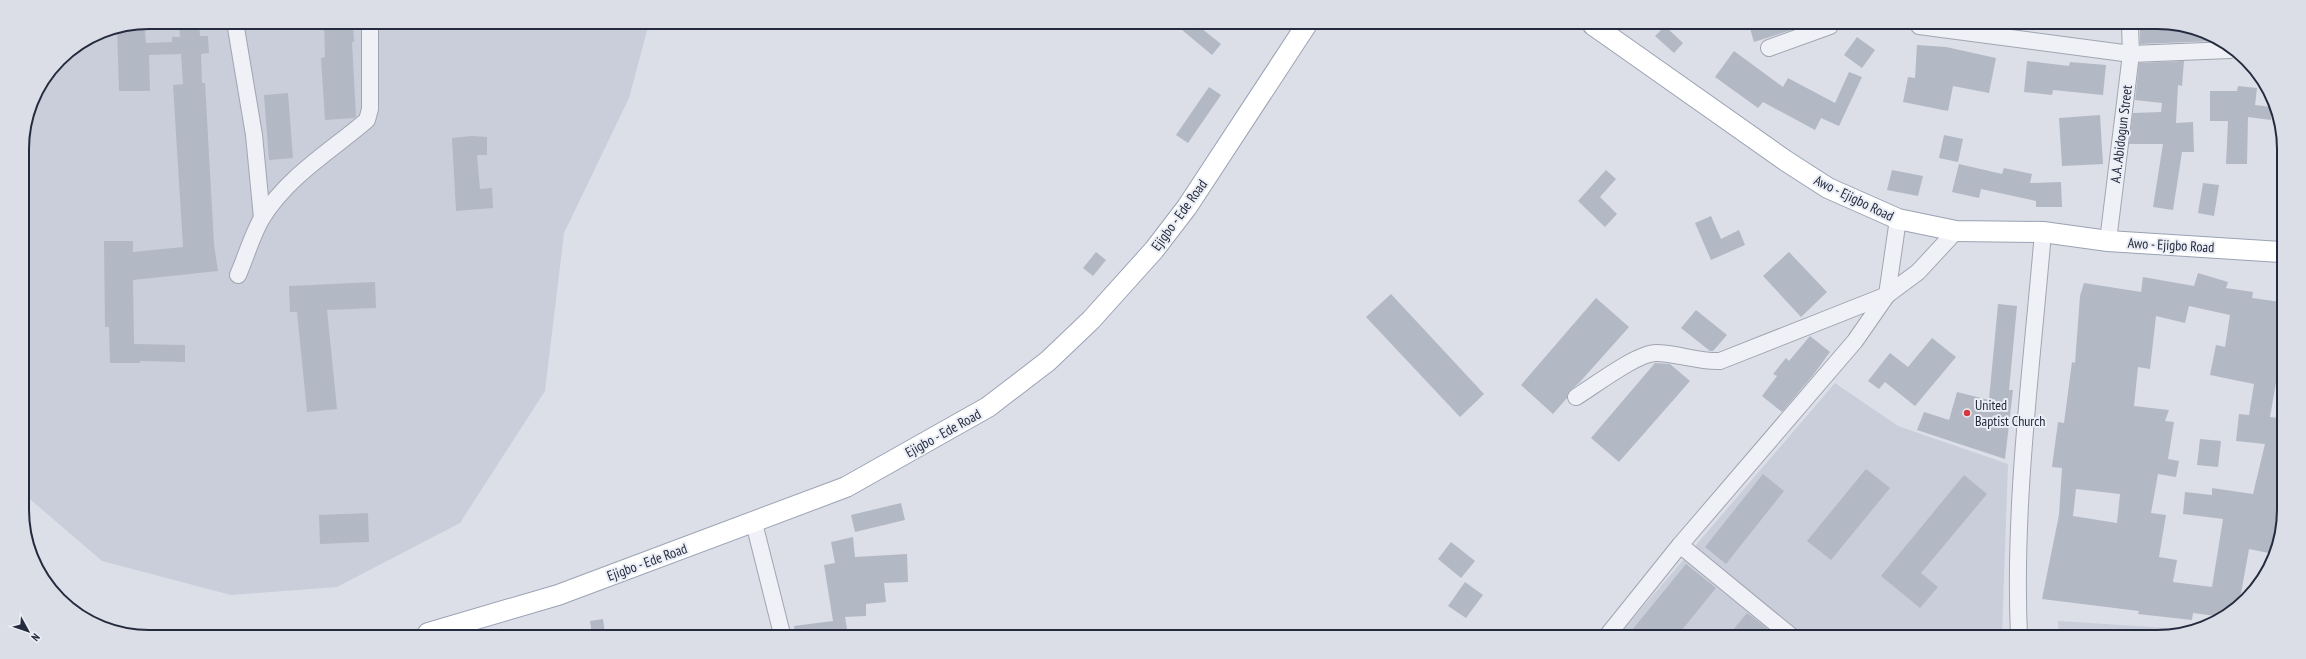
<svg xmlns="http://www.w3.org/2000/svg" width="2306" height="659" font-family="'PT Sans Narrow',sans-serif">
  <rect width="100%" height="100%" fill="#dcdfe7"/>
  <g fill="#caceda">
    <path d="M149,22L649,23L629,98L564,233L545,391L460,523L337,587L231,595L102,561L24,494L22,141L32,100L59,59L101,32Z"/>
    <path d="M1835,383L1898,426L2008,464L2002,636H1618Z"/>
    <path d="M2058,621L2199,630L2165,637H2059Z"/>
  </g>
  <g fill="#b3b8c5" fill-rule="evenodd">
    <path d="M179,22H199L200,36H208L209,53L201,54L202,83H205L214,244L218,271L133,280L134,344L185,345V362L140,361V363H110L109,327H105L104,241H133V252L183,247L173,85L183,84L181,54L149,55L150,91H119L117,28L144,23L146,43L172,42V37H180Z"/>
    <path d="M324,22H353L354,42H352L356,117L354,118L325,120L321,58L325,57Z"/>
    <path d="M1175,24H1196L1221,44L1212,55Z"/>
    <path d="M1749,25H1798V28L1754,42Z"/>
    <path d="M1665,26L1683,43L1674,53L1655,36Z"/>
    <path d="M2140,26H2190L2215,41L2140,44Z"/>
    <path d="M1857,37L1875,50L1862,68L1844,55Z"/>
    <path d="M1917,45L1946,47L1996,58L1989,93L1953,86L1948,111L1903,102L1908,77L1915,78Z"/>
    <path d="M1734,51L1783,87L1788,78L1835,103L1849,72L1862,77L1839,126L1821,118L1815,130L1763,102L1758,108L1715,77Z"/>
    <path d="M2027,61L2069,66L2070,62L2106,65L2103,95L2053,90L2052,95L2024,92Z"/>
    <path d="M2184,61L2182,86L2178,85L2176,123L2193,122L2194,152H2182L2173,210L2153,207L2163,144H2129L2133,113L2161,112L2162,103L2135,100L2139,63Z"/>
    <path d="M2238,86L2257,88L2255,105L2272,107L2271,120L2248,117L2247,164H2226L2228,121H2210V91H2237Z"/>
    <path d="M1209,87L1221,95L1188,143L1176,135Z"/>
    <path d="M288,93L293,158L269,160L264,95Z"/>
    <path d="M2100,115L2103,164L2062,166L2059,118Z"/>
    <path d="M1944,135L1963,139L1958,162L1939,158Z"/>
    <path d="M471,136L487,137V155H477L480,189L492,188L493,208L456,211L452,138Z"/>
    <path d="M1959,164L2002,174L2004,168L2032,174L2030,183L2061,182L2062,207H2036V201L1981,189L1979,198L1952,192Z"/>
    <path d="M1606,170L1616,179L1600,197L1617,214L1605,227L1578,201Z"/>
    <path d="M1892,170L1923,176L1918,196L1887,190Z"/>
    <path d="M2203,183L2219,185L2214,216L2198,213Z"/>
    <path d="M1711,216L1721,239L1739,230L1745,245L1711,260L1695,223Z"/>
    <path d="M1096,252L1106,260L1093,276L1083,268Z"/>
    <path d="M1789,252L1827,292L1801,317L1763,276Z"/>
    <path d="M2198,273L2228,282L2226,288L2253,292L2252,298L2281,302L2280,377H2277L2270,417L2280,418V542L2274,554L2249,549L2239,605L2223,617L2193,613L2192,620L2138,614L2139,611L2042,599L2059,515L2062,468L2052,467L2058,422L2064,423L2072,362L2075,363L2080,296L2084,283L2141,292L2143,277L2194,286ZM2189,306L2230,315L2225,347L2216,345L2210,375L2254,384L2249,415L2239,414L2236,441L2265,444L2253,494L2212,488V495L2185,492L2183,514L2223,519L2212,587L2173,582L2177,560L2159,557L2166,515L2151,513L2158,474L2176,477L2179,461L2168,459L2174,422L2165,421L2169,410L2134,406L2138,367L2150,369L2156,316L2185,323ZM2076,489L2120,494L2117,523L2073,516Z"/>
    <path d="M375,282L376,308L327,310L337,409L307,412L297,312H290L289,286Z"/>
    <path d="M1391,294L1484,394L1460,417L1366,317Z"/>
    <path d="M1596,298L1629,327L1579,383L1568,392L1567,398L1553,414L1521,385Z"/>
    <path d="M1998,304L2017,306L2009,390H2013L2005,459L1917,430L1924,412L1949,420L1957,392L1989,400Z"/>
    <path d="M1696,310L1727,335L1713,351H1710L1681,328Z"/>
    <path d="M1810,336L1830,352L1814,374L1782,412L1762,396L1777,376L1773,374L1786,358L1789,361Z"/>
    <path d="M1932,338L1956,357L1915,406L1885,382L1879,389L1868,381L1890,353L1908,367Z"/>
    <path d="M1655,363L1670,364L1690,381L1619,462L1591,438Z"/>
    <path d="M2200,439L2221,441L2218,467L2197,465Z"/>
    <path d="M1866,469L1890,488L1831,560L1807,541Z"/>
    <path d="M1763,474L1784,491L1726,564L1705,547Z"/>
    <path d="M1964,475L1987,494L1921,573L1938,587L1920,608L1881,576Z"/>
    <path d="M901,503L905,520L855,532L851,515Z"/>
    <path d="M368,513L369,542L320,544L319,515Z"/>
    <path d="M853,537L855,557L907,554L908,582L884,583L886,602L866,604V616L845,617L848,634H795L794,626L833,621L824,565L835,563L831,542Z"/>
    <path d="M1451,542L1475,561L1461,578L1438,559Z"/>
    <path d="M1686,564L1716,588L1677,636H1639L1632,630Z"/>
    <path d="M1465,582L1483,595L1466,618L1448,606Z"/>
    <path d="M1747,613L1772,632L1769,636H1728Z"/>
    <path d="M603,619L605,634H592L590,621Z"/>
  </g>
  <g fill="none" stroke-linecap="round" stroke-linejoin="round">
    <defs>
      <g id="minor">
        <path d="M235,22L254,135L262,218"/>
        <path d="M1919,26L2131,54L2230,50"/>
        <path d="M1769,48L1830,26"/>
        <path d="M2108,241L2131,54L2130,26"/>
        <path d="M238,275C246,257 252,235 262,218C288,176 331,151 367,120L370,109V22"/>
        <path d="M1576,397C1594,386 1637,353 1656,353C1677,353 1698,362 1720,361L1887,295L1918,272L1956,231"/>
        <path d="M754,523L782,634"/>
        <path d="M1680,545L1791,636"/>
        <path d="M1607,636L1680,545L1855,341L1887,295L1898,219"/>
        <path d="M2019,636C2013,504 2032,365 2043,232"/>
      </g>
      <g id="major">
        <path d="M1593,25L1786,161L1828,188L1898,219L1956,231L2043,232L2108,241L2281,252"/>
        <path d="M428,633L558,595L846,487L988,407L1048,361L1091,320L1154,250L1187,207L1307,24"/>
      </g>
    </defs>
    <use href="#minor" stroke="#a1a5b1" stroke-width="18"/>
    <use href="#major" stroke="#9aa2b4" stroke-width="22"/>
    <use href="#minor" stroke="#eff1f6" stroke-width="16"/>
    <use href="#major" stroke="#fff" stroke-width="20"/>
  </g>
  <circle fill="#d8363d" stroke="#ebeef5" stroke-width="1.5" cx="1967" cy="413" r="4"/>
  <g text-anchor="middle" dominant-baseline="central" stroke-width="4" stroke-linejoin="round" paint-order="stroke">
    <g font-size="14" fill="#252b3f" stroke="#ebeef5">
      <text transform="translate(2121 134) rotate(-83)">A.A. Abidogun Street</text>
      <text transform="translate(1854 198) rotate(26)">Awo - Ejigbo Road</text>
      <text transform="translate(1179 215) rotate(-54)">Ejigbo - Ede Road</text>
      <text transform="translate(2171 245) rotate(3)">Awo - Ejigbo Road</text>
      <text transform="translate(943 433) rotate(-29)">Ejigbo - Ede Road</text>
      <text transform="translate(647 562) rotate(-20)">Ejigbo - Ede Road</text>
    </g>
    <g font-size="14" fill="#252b3f" stroke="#ebeef5" text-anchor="start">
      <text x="1975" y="405">United<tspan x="1975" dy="16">Baptist Church</tspan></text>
    </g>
  </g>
  <path d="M0 0H2306V659H0ZM149 29H2157A120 120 0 0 1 2277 149V510A120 120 0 0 1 2157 630H149A120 120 0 0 1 29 510V149A120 120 0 0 1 149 29Z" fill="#dbdee6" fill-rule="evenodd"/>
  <path fill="none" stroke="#252b3f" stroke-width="2" d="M149 29H2157A120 120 0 0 1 2277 149V510A120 120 0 0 1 2157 630H149A120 120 0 0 1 29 510V149A120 120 0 0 1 149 29Z"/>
  <g transform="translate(28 631) rotate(130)" stroke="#ebeef5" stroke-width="3" paint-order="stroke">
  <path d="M0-3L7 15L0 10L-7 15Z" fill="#252b3f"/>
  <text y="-6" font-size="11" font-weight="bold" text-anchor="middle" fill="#252b3f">N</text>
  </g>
</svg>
